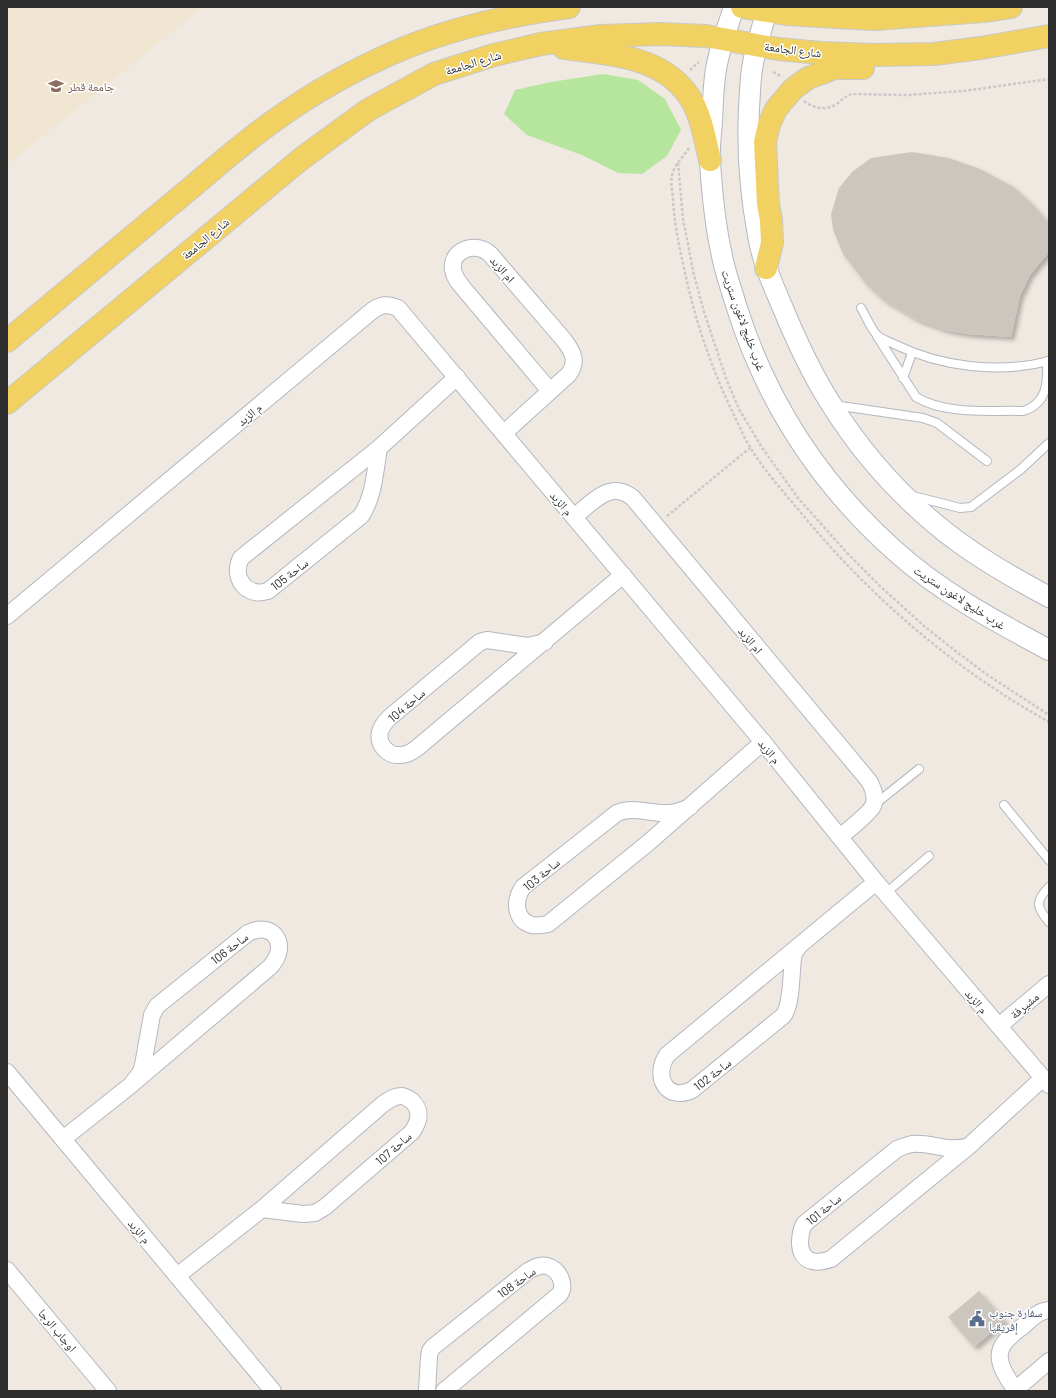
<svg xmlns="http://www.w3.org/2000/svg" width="1056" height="1398" font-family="Barlow,'Noto Naskh Arabic',sans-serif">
  <defs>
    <filter id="shadow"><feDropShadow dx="3.5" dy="3.5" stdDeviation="2" flood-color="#0004"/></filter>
  </defs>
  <rect width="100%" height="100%" fill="#efe9e1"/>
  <path fill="#f0e6d1" d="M7,7H203L7,165Z"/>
  <path fill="#b6e59e" d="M603,74L638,80L665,99L681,130L667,156L642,174L618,173L582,155L527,135L504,114L515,90L551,82Z"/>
  <g fill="#cbc7bf" filter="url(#shadow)">
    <path d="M912,152L949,158L980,169L1012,186L1030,202L1049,223V252L1030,275L1020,296L1011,337L968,334L945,330L916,319L884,300L867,285L843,254L833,229L831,214L839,188L852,172L871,158Z"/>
    <path d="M979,1291L1005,1321L974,1347L948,1317Z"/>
  </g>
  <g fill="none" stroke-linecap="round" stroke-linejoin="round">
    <defs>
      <g id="service">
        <path d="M861,308C866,316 871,329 877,335C881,339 890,342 896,345C942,367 999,374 1049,361"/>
        <path d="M877,336L916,397C946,415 988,410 1023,411C1047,404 1048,383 1047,361"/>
        <path d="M903,378L912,353"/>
        <path d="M834,405L923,418L937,423L987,461"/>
        <path d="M913,496L960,508L971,507L1020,470L1049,443"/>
        <path d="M874,805L919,769"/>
        <path d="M1004,805L1049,860"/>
        <path d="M1049,887C1035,901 1036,907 1049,922"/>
        <path d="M886,893L929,856"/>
      </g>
      <g id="minor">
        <path d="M504,433L569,374C578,361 573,352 564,340L490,254C477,241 450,249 453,270C454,277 459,283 464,289L550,391"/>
        <path d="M379,448C375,471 374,497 361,516L268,591C246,598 231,577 241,558L379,448L457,377"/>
        <path d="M574,517C592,503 610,479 633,498L869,781C873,788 877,797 873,806C869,814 848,830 840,837"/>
        <path d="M7,616L373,310C382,304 388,304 398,308L763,742L876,882L1049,1085"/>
        <path d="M545,642L528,646L487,640L480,642L390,717C386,721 381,726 380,732C377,745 388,756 400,755C406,755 412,752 417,748L623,575"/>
        <path d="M690,807C683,810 676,813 668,813C651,814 633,806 617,813L523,887C514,900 514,920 532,925C537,926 543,925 548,924L648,843L763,742"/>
        <path d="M799,946L794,953L793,959C791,973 792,1006 783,1016L692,1090C666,1102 653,1076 667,1055L876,882"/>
        <path d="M999,1026L1049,984"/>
        <path d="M7,1072L273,1391"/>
        <path d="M63,1139L131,1085L270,967C290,946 274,920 248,933L157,1006L152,1015L143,1065L141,1072L131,1085"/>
        <path d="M969,1146C950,1153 931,1142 912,1144C907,1145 902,1147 897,1149L804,1224C799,1235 796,1257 812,1261C818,1263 825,1261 831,1259L969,1146L1043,1078"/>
        <path d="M7,1270L108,1391"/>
        <path d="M177,1276L262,1209L383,1104C389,1100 394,1096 401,1096C405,1096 409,1099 412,1101C422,1111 419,1122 412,1132L325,1207L315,1213L303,1214L262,1209"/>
        <path d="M1015,1390L1049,1361"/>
        <path d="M427,1391L429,1357L430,1351L433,1347L528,1271C534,1268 540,1264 547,1266C559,1269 566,1284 560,1294L444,1391"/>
        <path d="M1016,1391C1006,1376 991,1357 1006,1341C1011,1335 1017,1331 1023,1326C1031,1319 1038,1311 1049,1310"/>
      </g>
      <g id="tertiary">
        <path d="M734,7C728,26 721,44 717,64C713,83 713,103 712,122C711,135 709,149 710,162C712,193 715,225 722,256C725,272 731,288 736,305C766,401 819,483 894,550C940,592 995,621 1049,650"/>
        <path d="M767,11C761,30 755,49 752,69C750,82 750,95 749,108C747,150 750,193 758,235C762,260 772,283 782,306C796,340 811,373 831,404C858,447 894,489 933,522C968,552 1008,575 1049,597"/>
      </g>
      <g id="primary">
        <path d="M742,7L786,14L836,17L875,19L983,11L1011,7"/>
        <path d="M564,48C611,55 665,55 692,101C702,119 705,140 710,160"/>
        <path d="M766,268L772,243L771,220L768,204L765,142L769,125L776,109L793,89L808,78L835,68H863"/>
        <path d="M7,341C61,296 115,251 169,206C205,177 240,144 278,118C314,92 354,70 395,52C450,28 510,15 569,7"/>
        <path d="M7,403L301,159L368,110L434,74L459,66L494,55L541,44L601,36L660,34L706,36L778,49L821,53L874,55L934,54L981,48L1049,36"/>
      </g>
    </defs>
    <use href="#service" stroke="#b4b7c1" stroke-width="10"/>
    <use href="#minor" stroke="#b4b7c1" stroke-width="18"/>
    <use href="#tertiary" stroke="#b4b7c1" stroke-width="22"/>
    <use href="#primary" stroke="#c9c9c9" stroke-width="24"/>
    <g stroke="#c9c9c9" stroke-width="2.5" stroke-dasharray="3 2" stroke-linecap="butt">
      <path d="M690,70L699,62"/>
      <path d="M773,72L782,77"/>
      <path d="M804,101C814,109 828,111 838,103C843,99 846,96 852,94L907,95L963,91L1049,79"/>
      <path d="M689,148C684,156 676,163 673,172C670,180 672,189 673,198C674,225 680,250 686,277C696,323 712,369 732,411C738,423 743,436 750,447C763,469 781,489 797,508C867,594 952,668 1049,722"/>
      <path d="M678,163L683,219L694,275L704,312L727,381L739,409L761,446L798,498L847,553L881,587L924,626L962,656L986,674L1049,715"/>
      <path d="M667,516L750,448"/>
    </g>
    <use href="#service" stroke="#fff" stroke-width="8"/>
    <use href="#minor" stroke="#fff" stroke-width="16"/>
    <use href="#tertiary" stroke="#fff" stroke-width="20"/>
    <use href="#primary" stroke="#f2d163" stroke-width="22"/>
  </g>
  <defs>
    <symbol id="university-bare" viewBox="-9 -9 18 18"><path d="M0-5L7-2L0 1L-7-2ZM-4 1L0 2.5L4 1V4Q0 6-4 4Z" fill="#8d6e63" stroke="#fff" stroke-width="2.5" paint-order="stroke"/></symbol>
    <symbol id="civic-bare" viewBox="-9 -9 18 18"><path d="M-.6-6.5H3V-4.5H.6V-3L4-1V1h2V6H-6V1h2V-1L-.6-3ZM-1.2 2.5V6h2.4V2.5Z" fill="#5c6f8a" stroke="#fff" stroke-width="2.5" paint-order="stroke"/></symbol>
  </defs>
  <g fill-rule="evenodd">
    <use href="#university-bare" x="45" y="75" width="22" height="22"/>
    <use href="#civic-bare" x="966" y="1308" width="22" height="22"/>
  </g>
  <g text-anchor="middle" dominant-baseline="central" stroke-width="3" stroke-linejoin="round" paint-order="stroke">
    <g font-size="12" fill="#2e2e2e" stroke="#fff">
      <text transform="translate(793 49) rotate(7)">شارع الجامعة</text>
      <text transform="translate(473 62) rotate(-17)">شارع الجامعة</text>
      <text transform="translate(205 238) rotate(-40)">شارع الجامعة</text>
      <text transform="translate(503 269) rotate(49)">ام الزبد</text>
      <text transform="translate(744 320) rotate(70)">غرب خليج لاغون ستريت</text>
      <text transform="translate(249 414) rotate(-40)">م الزبد</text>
      <text transform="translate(562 503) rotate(50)">م الزبد</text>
      <text transform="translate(289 574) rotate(-38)">ساحة 105</text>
      <text transform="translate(960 597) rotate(33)">غرب خليج لاغون ستريت</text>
      <text transform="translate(751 640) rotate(50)">ام الزبد</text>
      <text transform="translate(406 705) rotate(-41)">ساحة 104</text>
      <text transform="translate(770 751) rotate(51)">م الزبد</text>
      <text transform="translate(541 874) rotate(-40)">ساحة 103</text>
      <text transform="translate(229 948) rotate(-38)">ساحة 106</text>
      <text transform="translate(977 1001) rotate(50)">م الزبد</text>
      <text transform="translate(1024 1005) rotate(-40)">مشيرفة</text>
      <text transform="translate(712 1074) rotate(-38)">ساحة 102</text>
      <text transform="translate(393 1148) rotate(-41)">ساحة 107</text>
      <text transform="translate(823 1209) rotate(-40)">ساحة 101</text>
      <text transform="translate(140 1231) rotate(50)">م الزبد</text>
      <text transform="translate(516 1282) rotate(-36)">ساحة 108</text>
      <text transform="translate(58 1330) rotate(50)">اوجاب الرجا</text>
    </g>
    <g font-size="12" fill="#785e54" stroke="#fff" text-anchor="start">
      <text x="68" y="86">جامعة قطر</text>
    </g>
    <g font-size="12" fill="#4e5e75" stroke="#fff" text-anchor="start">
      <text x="989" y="1312">سفارة جنوب<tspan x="989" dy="14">إفريقيا</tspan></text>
    </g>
  </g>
  <rect width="1056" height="1398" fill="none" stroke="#2e2e2e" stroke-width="16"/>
</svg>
